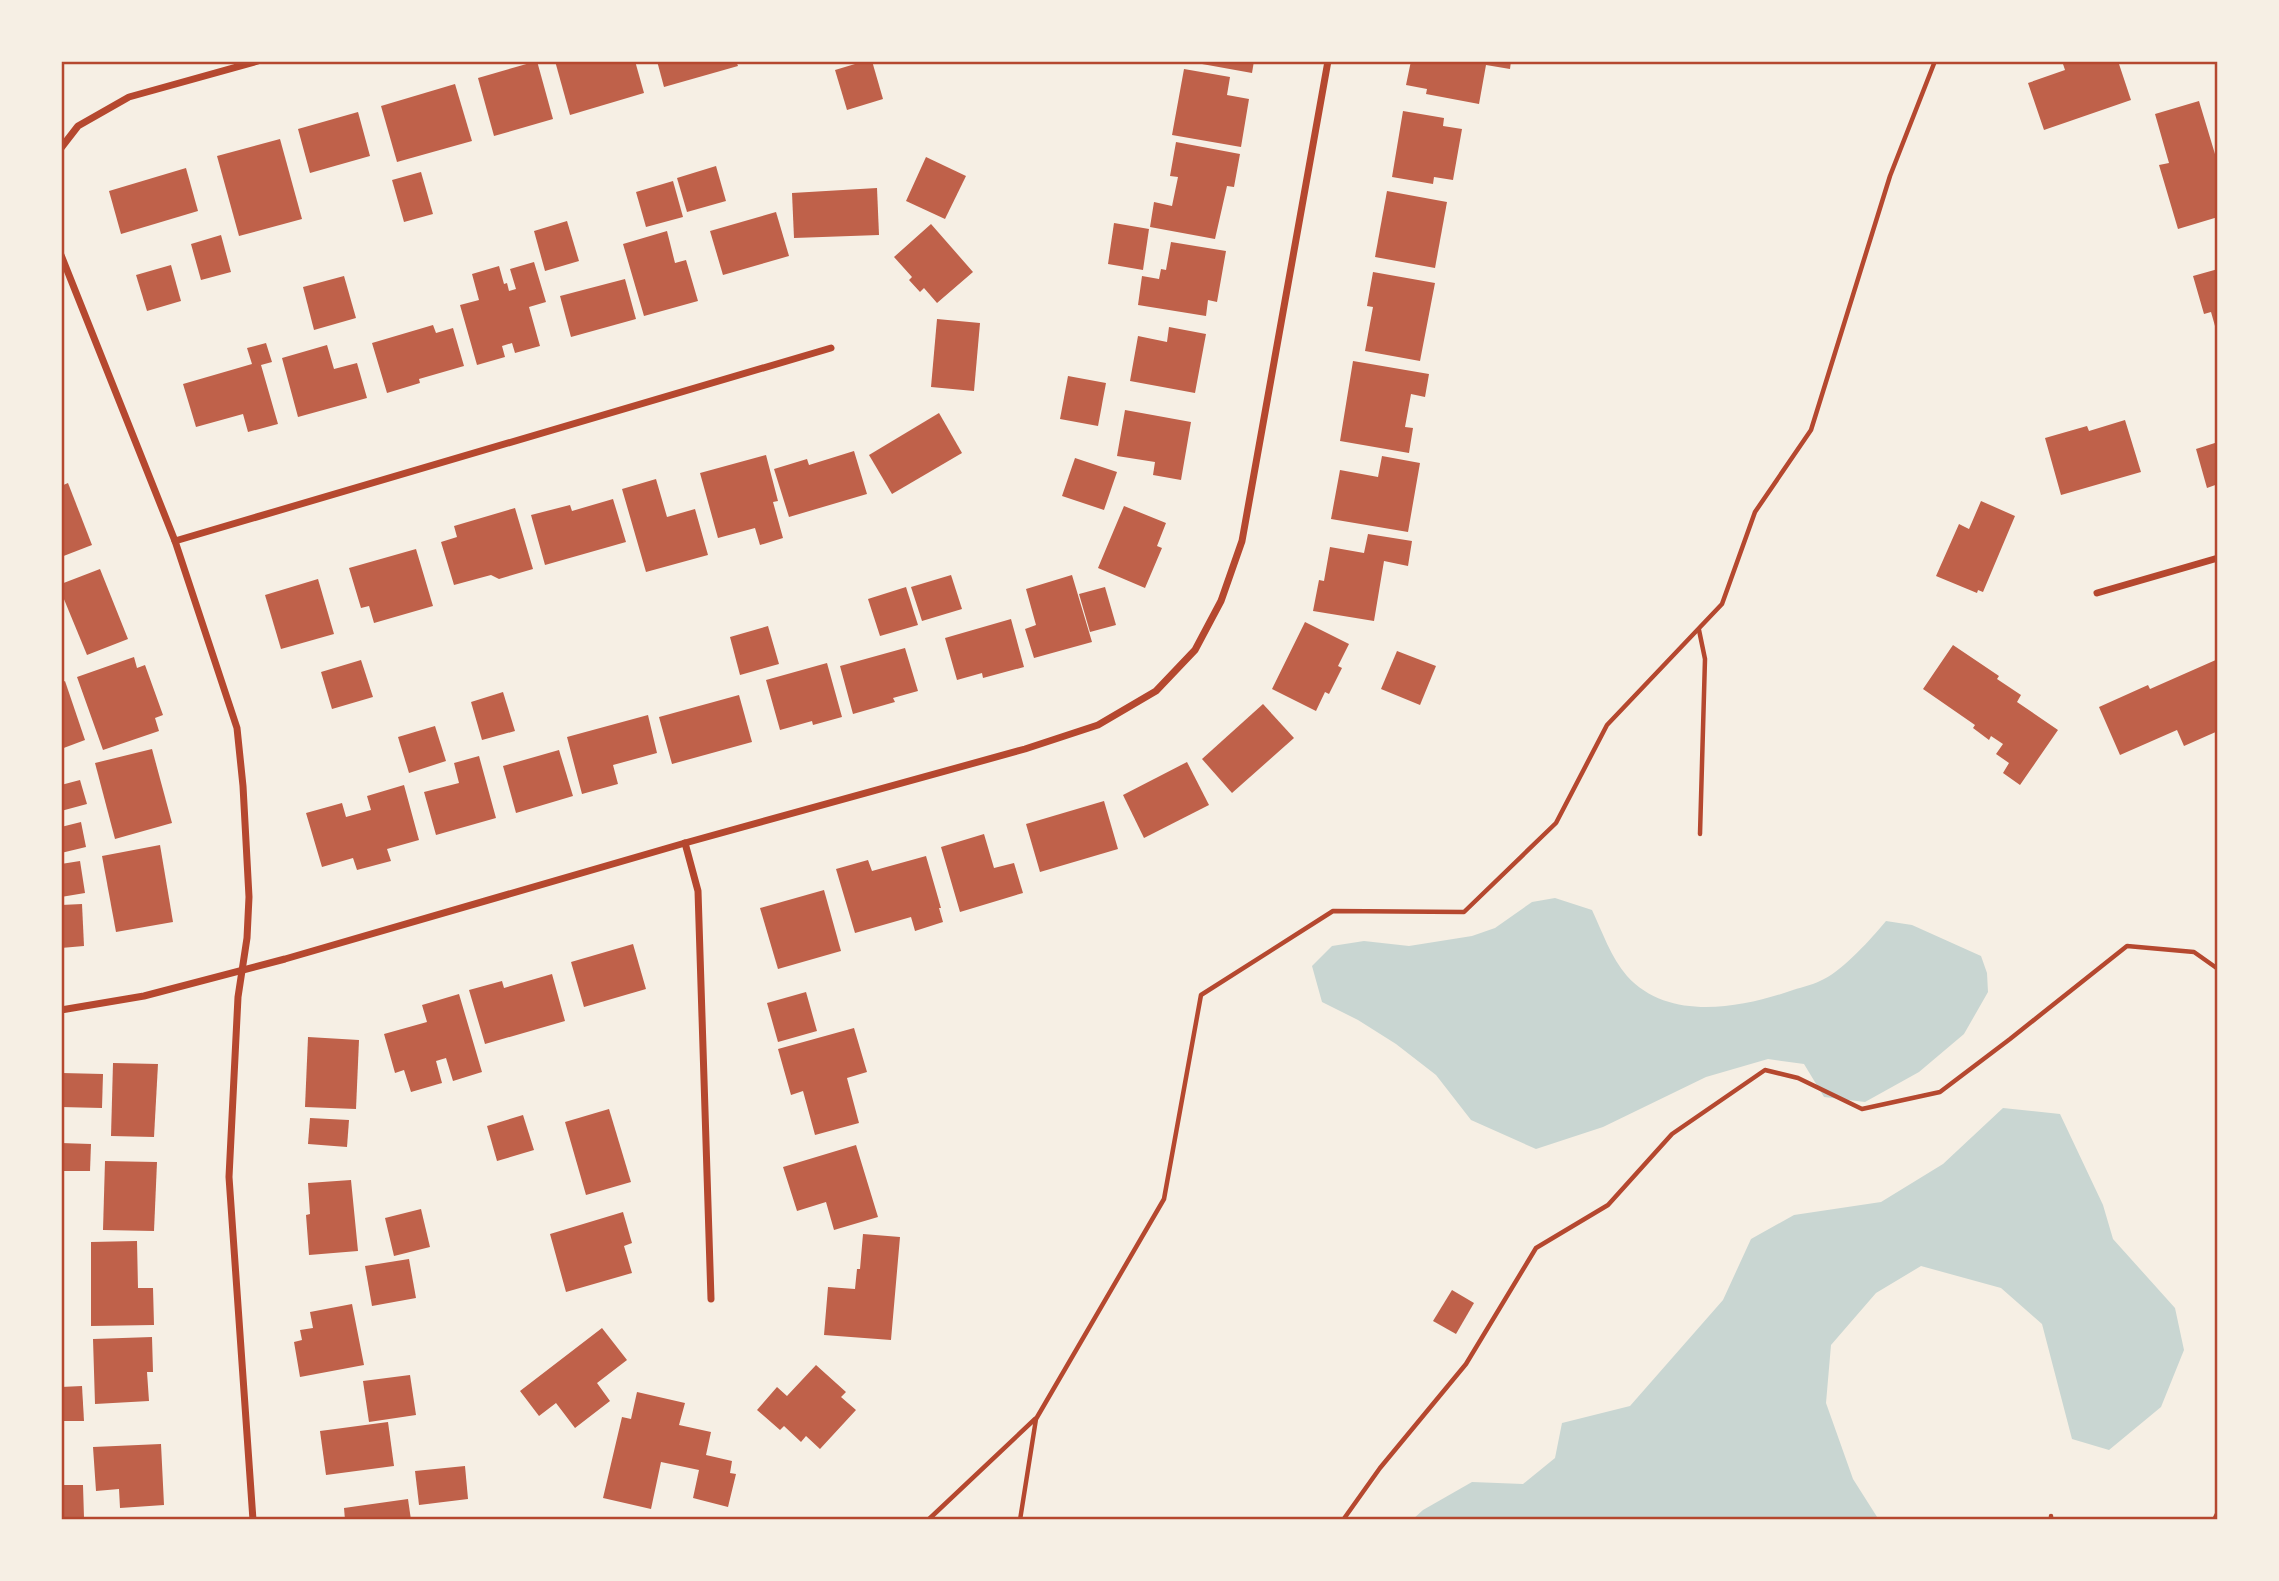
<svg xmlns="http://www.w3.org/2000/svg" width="2279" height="1581" font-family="'Alegreya Sans',sans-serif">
  <rect width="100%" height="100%" fill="#f6efe4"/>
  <g fill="#c9d6d2">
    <path d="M1555,898L1592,910C1602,931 1611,958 1627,976C1669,1022 1741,1008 1793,990C1803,987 1815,984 1824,979C1844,969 1871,939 1886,921L1912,925L1981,956L1987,973L1988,992L1964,1034L1919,1072L1865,1102L1824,1097L1804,1064L1768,1059L1706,1077L1603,1127L1536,1149L1471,1120L1436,1075L1396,1044L1358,1020L1322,1002L1312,966L1332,946L1364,941L1409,946L1472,936L1495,928L1532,902Z"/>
    <path d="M2003,1108L2060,1114L2103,1205L2113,1239L2175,1308L2184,1350L2161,1407L2109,1450L2072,1439L2042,1324L2001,1288L1921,1266L1876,1293L1831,1345L1826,1403L1853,1479L1879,1520H1412L1423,1510L1472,1482L1523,1484L1555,1458L1562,1423L1630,1406L1723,1300L1751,1239L1794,1215L1881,1202L1943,1164Z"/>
  </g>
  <g fill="#bf614a">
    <path d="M537,61L553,119L494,136L478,78Z"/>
    <path d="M555,61H635L644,93L570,115Z"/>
    <path d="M657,61H736L738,66L664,87Z"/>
    <path d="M865,61H872L883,99L847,110L835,70Z"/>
    <path d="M1203,61H1254L1252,73L1202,64Z"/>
    <path d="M1411,61H1511L1510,69L1486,65L1479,104L1426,94L1427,89L1406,85Z"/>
    <path d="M2062,61H2118L2131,100L2044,130L2028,83L2065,70Z"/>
    <path d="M1184,69L1230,77L1227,95L1249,99L1241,147L1172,135Z"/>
    <path d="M455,84L472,141L397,162L381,106Z"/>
    <path d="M2199,101L2218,164V217L2178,229L2159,165L2169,163L2155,114Z"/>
    <path d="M1403,111L1444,118L1443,126L1462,129L1453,180L1434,177L1433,184L1392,177Z"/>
    <path d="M358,112L370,156L310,173L298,129Z"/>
    <path d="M280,139L302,219L239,236L217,156Z"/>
    <path d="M1176,142L1240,154L1234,187L1227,186L1215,239L1150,227L1154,202L1172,206L1178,177L1170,176Z"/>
    <path d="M926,157L966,176L945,219L906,201Z"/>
    <path d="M716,166L726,201L687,212L677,178Z"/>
    <path d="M186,168L198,211L121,234L109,191Z"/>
    <path d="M421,172L433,214L404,222L392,180Z"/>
    <path d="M673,181L683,217L646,227L636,192Z"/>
    <path d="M877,188L879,235L794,238L792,193Z"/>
    <path d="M1387,191L1447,202L1435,268L1375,257Z"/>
    <path d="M776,212L789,256L723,275L710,231Z"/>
    <path d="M567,221L579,261L545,271L534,231Z"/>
    <path d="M1114,223L1149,229L1143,270L1108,264Z"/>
    <path d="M931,224L973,272L937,303L924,288L920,292L909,280L912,277L894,257Z"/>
    <path d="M667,231L675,263L686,260L698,301L644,316L623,244Z"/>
    <path d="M221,235L231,272L201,280L191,244Z"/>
    <path d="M1171,242L1226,251L1217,302L1208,300L1206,316L1138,305L1142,276L1159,279L1161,269L1166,270Z"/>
    <path d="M534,262L546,302L529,307L540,346L515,353L512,343L502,346L505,357L477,365L460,305L479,300L472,274L499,266L504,284L507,283L509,291L516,289L510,269Z"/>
    <path d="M171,265L181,301L147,311L136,275Z"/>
    <path d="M2218,269V333H2217L2211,312L2204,314L2193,276Z"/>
    <path d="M1373,272L1435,283L1420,361L1365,351L1373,307L1367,306Z"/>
    <path d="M344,276L356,318L314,330L303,287Z"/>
    <path d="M625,279L636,319L571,337L560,296Z"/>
    <path d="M937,319L980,323L974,391L931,387Z"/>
    <path d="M433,325L436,333L453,328L464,366L419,379L420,383L387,393L372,343Z"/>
    <path d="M1169,327L1206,334L1195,393L1130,381L1138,336L1167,342Z"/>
    <path d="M266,343L272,362L261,365L278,424L248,432L243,414L196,427L183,384L252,364L247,348Z"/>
    <path d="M327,345L334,369L357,363L367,398L298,417L282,358Z"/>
    <path d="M1353,361L1429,374L1425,397L1411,394L1405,427L1413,428L1409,453L1340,441Z"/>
    <path d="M1068,376L1106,383L1098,426L1060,419Z"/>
    <path d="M1125,410L1191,422L1181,480L1153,475L1155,462L1117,456Z"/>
    <path d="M939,413L962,453L892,494L869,455Z"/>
    <path d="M2125,420L2141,472L2061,495L2045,438L2087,426L2089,431Z"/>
    <path d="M2218,442V484L2207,488L2196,449Z"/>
    <path d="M854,451L867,494L789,517L774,469L807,459L809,465Z"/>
    <path d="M766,455L778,501L773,502L783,538L760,545L755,528L718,538L700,473Z"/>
    <path d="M1382,456L1420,463L1408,532L1331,519L1340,470L1378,477Z"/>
    <path d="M1075,458L1117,472L1104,510L1062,496Z"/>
    <path d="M656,479L667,517L695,509L708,555L646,572L622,489Z"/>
    <path d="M68,483L92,545L61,557V486Z"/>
    <path d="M613,499L626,542L545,565L531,515L570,505L572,511Z"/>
    <path d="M1981,501L2015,516L1983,592L1978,590L1977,593L1936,576L1959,524L1969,529Z"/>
    <path d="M1124,506L1166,523L1157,546L1162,548L1145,588L1098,568Z"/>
    <path d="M515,508L533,569L499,579L491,575L454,585L441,542L457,537L454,526Z"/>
    <path d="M1368,534L1412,541L1408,566L1384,561L1374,621L1313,611L1319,580L1324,581L1330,547L1364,553Z"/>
    <path d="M416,549L433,606L374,623L369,606L361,608L349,568Z"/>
    <path d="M100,569L128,639L87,655L61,592V584Z"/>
    <path d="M951,575L962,609L922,621L911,587Z"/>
    <path d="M1072,575L1092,642L1034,658L1025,629L1036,625L1026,589Z"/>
    <path d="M318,579L334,634L281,649L265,595Z"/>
    <path d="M906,587L918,625L880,636L868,599Z"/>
    <path d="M1105,587L1116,625L1090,632L1079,594Z"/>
    <path d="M1011,619L1024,667L983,678L982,673L957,680L945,638Z"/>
    <path d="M1305,622L1349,644L1338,666L1342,668L1329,694L1325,692L1316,711L1272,689Z"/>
    <path d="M768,626L779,664L740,675L730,637Z"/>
    <path d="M1953,645L1999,676L1997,679L2021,695L2017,702L2058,730L2020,785L2003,773L2009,763L1996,754L2003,744L1991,736L1989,740L1973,728L1975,725L1923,689Z"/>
    <path d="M905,648L918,691L893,698L895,702L853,714L840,666Z"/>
    <path d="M1397,651L1436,666L1420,705L1381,689Z"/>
    <path d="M134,657L137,668L145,665L163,715L155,718L159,731L103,750L77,677Z"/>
    <path d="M2218,659V731L2184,746L2177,730L2120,755L2099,707L2148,685L2150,689Z"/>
    <path d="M361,660L373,697L332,709L321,672Z"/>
    <path d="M827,663L842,717L813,725L812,721L780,730L766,680Z"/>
    <path d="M65,681L85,740L61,749V683Z"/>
    <path d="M503,692L515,731L482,740L471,702Z"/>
    <path d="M739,695L752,742L672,764L659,717Z"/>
    <path d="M1263,704L1294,738L1232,793L1202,759Z"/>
    <path d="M648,715L657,753L613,765L618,784L582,794L567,737Z"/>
    <path d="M435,726L446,761L409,773L398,737Z"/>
    <path d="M152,749L172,823L115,839L95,763Z"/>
    <path d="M559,750L573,796L516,813L503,766Z"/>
    <path d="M479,756L496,818L436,835L424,792L459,783L454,763Z"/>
    <path d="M1187,762L1209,805L1144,838L1123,795Z"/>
    <path d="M80,780L87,804L61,811V785Z"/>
    <path d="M404,785L419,840L387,849L391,861L357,870L353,858L322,867L306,813L342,803L346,817L371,810L367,796Z"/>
    <path d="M1104,801L1118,849L1040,872L1026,824Z"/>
    <path d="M81,822L86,847L61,853V827Z"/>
    <path d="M984,834L994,868L1014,863L1023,893L960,912L941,847Z"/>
    <path d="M160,845L173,922L116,932L102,856Z"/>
    <path d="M926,856L941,908H939L943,922L915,931L911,917L855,933L836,869L868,860L872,871Z"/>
    <path d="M80,861L85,893L61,897V864Z"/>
    <path d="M824,890L841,951L778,969L760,908Z"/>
    <path d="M82,904L84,946L61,948V905Z"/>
    <path d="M633,944L646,989L584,1007L571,962Z"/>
    <path d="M552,974L565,1021L485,1044L469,990L502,981L504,988Z"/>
    <path d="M806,992L817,1031L778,1042L767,1003Z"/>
    <path d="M459,994L482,1072L453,1081L446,1058L436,1061L442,1083L411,1092L404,1070L395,1073L384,1034L427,1022L422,1005Z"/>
    <path d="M854,1028L867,1072L847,1078L859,1123L815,1135L803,1091L791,1095L778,1049Z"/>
    <path d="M308,1037L359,1040L356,1109L305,1107Z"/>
    <path d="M113,1063L158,1064L154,1137L111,1136Z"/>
    <path d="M62,1073L103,1074L102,1108L61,1107Z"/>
    <path d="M609,1109L631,1182L586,1195L565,1122Z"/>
    <path d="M523,1115L534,1150L497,1161L487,1126Z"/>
    <path d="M310,1118L349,1120L347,1147L308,1144Z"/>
    <path d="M61,1143L91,1144L90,1171H61Z"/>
    <path d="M856,1145L878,1217L834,1230L826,1202L797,1211L783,1167Z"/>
    <path d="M105,1161L157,1162L154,1231L103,1230Z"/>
    <path d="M351,1180L358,1251L309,1255L306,1215L310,1214L308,1183Z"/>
    <path d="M421,1209L430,1247L394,1256L385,1218Z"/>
    <path d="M623,1212L632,1243L624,1246L632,1273L566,1292L550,1234Z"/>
    <path d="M863,1234L900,1237L891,1340L824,1335L828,1287L855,1289L857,1269H860Z"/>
    <path d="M137,1241L138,1288H153L154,1325L91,1326V1242Z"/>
    <path d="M409,1259L416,1298L372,1306L365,1266Z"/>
    <path d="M1452,1290L1474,1303L1456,1334L1433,1321Z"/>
    <path d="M352,1304L364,1365L300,1377L294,1342L302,1340L300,1330L313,1328L310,1312Z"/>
    <path d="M602,1328L627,1360L597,1383L610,1401L575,1428L556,1403L539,1416L520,1391Z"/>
    <path d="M152,1337L153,1372H147L149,1401L95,1404L93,1339Z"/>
    <path d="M816,1365L846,1392L841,1397L856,1410L820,1449L806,1436L801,1442L784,1426L780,1430L757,1410L777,1387L787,1396Z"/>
    <path d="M410,1375L416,1415L369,1422L363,1381Z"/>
    <path d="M82,1386L84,1421H61V1387Z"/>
    <path d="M637,1392L685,1403L679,1425L711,1432L706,1455L732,1461L730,1473L736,1474L728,1507L693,1498L699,1470L661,1462L651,1509L603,1498L622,1417L631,1419Z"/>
    <path d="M388,1422L394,1466L326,1475L320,1431Z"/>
    <path d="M161,1444L164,1505L120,1508L119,1489L96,1491L93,1447Z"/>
    <path d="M465,1466L468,1499L419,1505L415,1471Z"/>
    <path d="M61,1485H83L84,1518L61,1519Z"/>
    <path d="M408,1499L411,1520H345L344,1508Z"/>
  </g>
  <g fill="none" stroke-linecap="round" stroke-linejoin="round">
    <g stroke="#b5482f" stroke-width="4.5">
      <path d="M1699,630L1705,659L1700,834"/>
      <path d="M928,1520L1035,1419"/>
      <path d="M1020,1520L1036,1419L1164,1199L1201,995L1333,911L1464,912L1556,823L1607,725L1722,604L1755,512L1811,430L1890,176L1935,61"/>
      <path d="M1343,1520L1380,1468L1466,1364L1536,1248L1608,1205L1672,1134L1765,1070L1798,1078L1862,1109L1940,1092L2010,1039L2127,946L2194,952L2218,969"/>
      <path d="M2051,1520V1516"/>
      <path d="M2214,1520L2218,1512"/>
    </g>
    <g stroke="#b5482f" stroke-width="7">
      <path d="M61,148L78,126L129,97L258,61"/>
      <path d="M61,255L175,541L237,728L243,786L249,897L247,938L238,997L229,1177L253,1520"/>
      <path d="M175,541L831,348"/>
      <path d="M2097,593L2218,558"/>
      <path d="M685,843L698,891L711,1299"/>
      <path d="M61,1010L144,996L285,959L685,843L1025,749L1098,725L1156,691L1195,650L1221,601L1242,541L1328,61"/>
    </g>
  </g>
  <rect width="2279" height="1581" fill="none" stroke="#f6efe4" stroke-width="126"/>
  <rect x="63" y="63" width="2153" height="1455" fill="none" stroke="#b5482f" stroke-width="2.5"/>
</svg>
